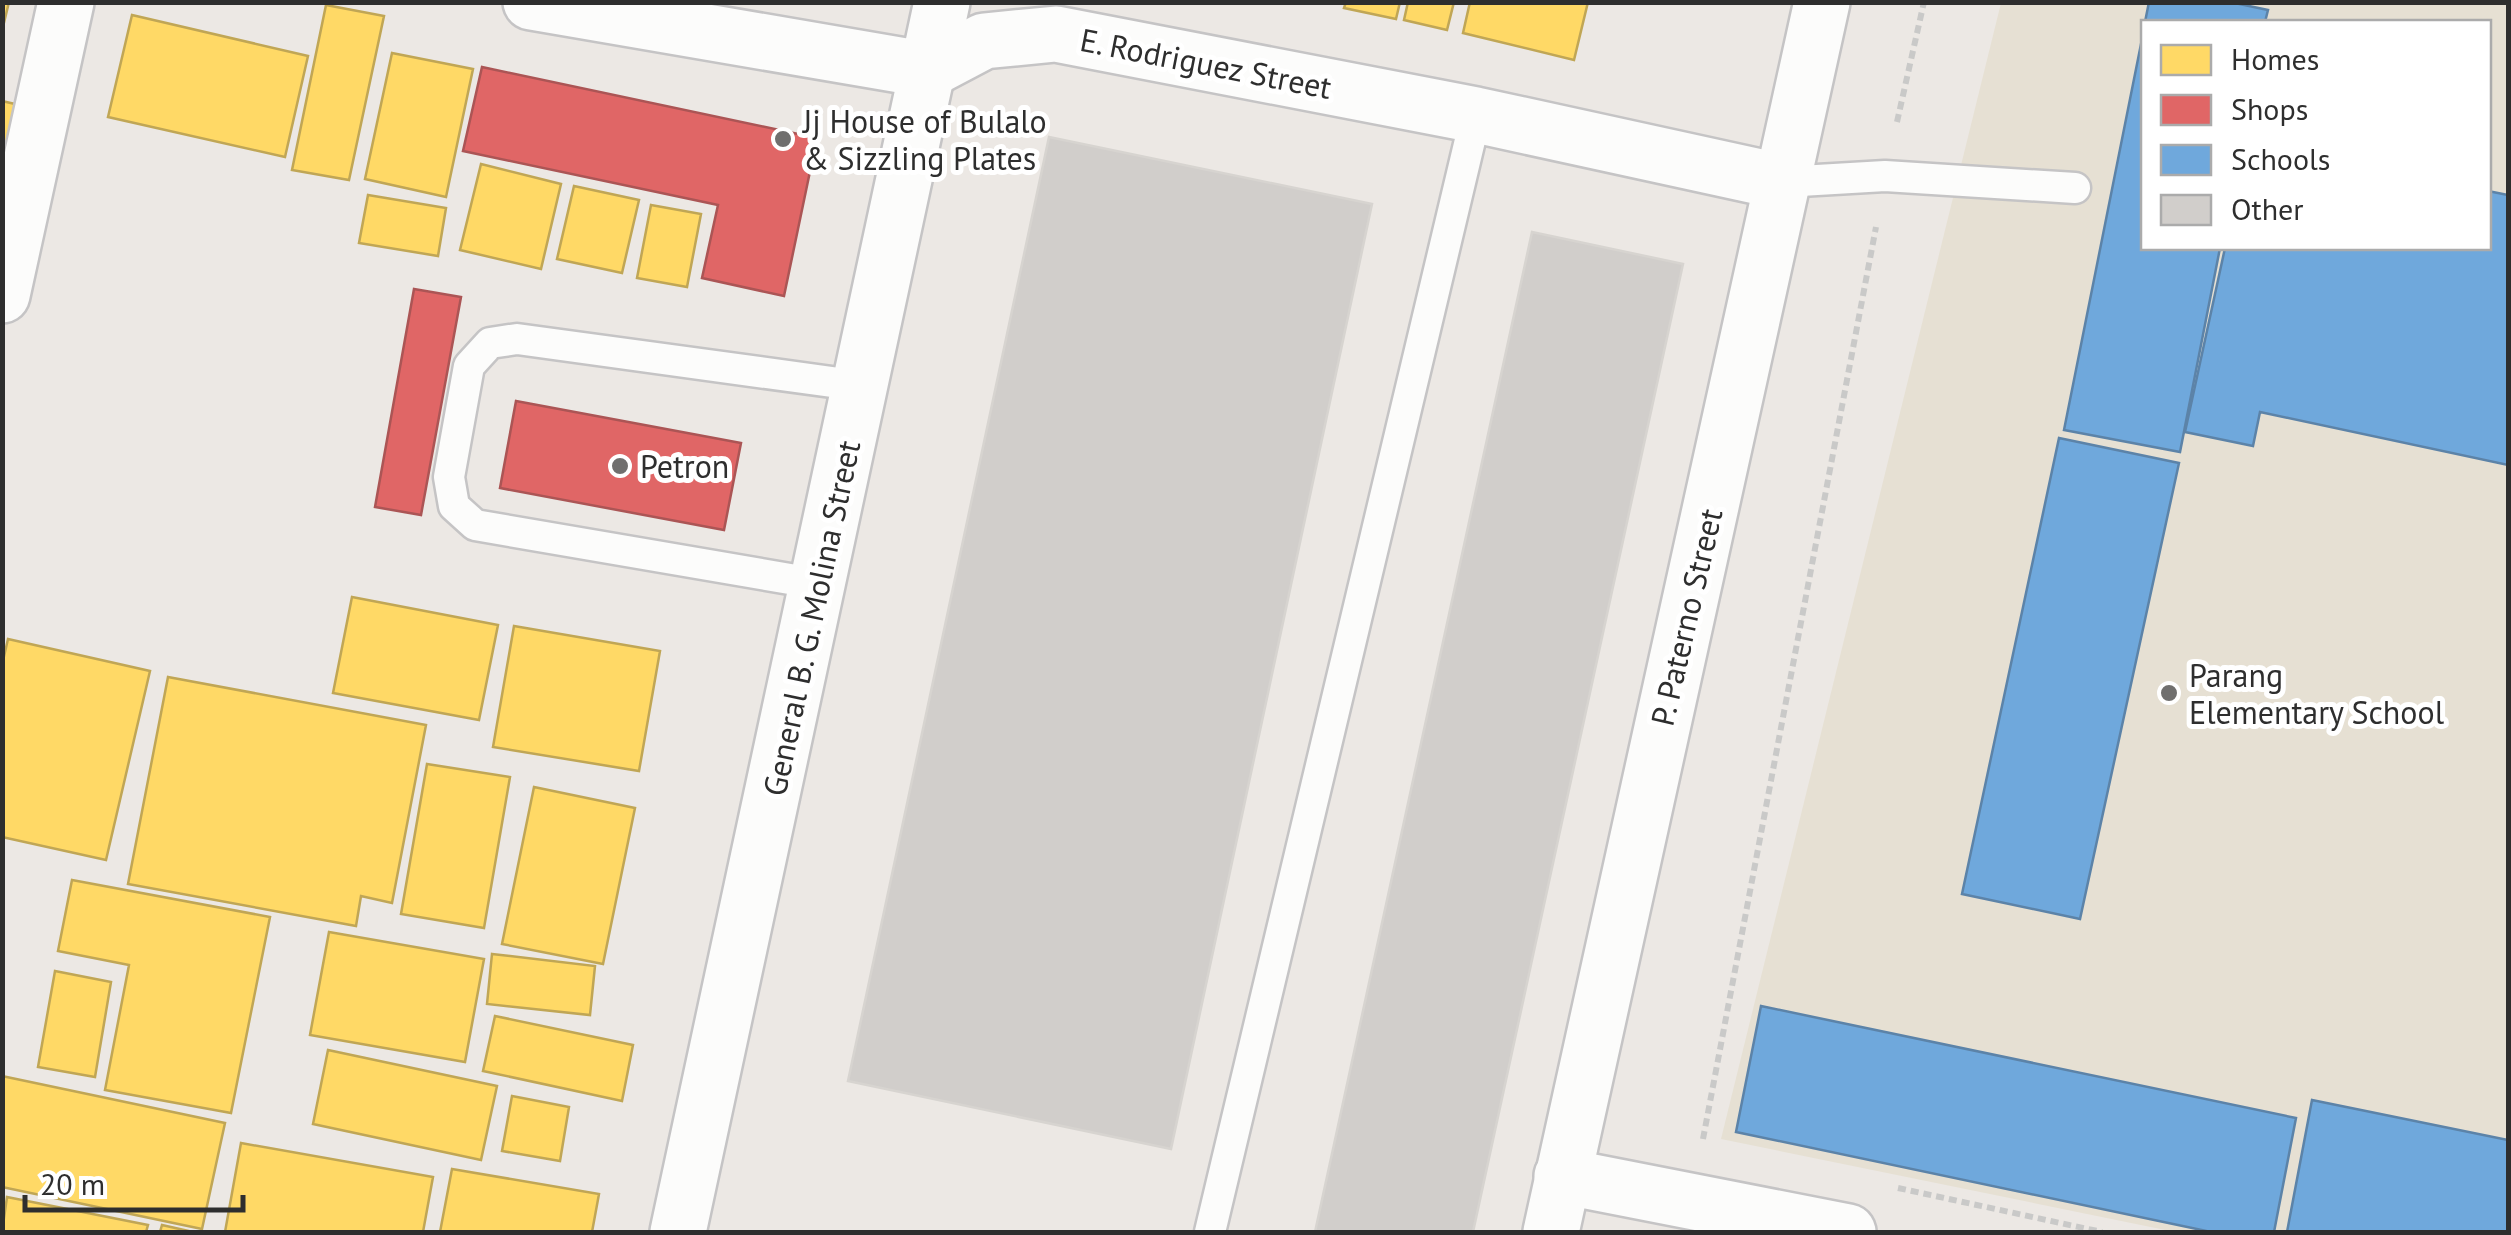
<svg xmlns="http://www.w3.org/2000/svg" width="2511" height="1235" font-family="'PT Sans',sans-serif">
  <rect width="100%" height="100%" fill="#ece8e4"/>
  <path fill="#e6e0d3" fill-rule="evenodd" d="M2001,3H2508V1232H2175L1721,1139ZM2144,22H2488V248H2144Z"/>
  <g fill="#ffd966" stroke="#c0a655" stroke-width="2.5">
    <path d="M2,2H9L2,31Z"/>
    <path d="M1346,2H1400L1396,19L1344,8Z"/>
    <path d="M1408,2H1454L1447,30L1404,20Z"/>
    <path d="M1470,2H1588L1574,60L1463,33Z"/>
    <path d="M326,5L384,16L349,180L292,170Z"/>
    <path d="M132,15L308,56L285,157L108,117Z"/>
    <path d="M392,53L473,69L446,197L365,179Z"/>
    <path d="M2,101L15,104L2,170Z"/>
    <path d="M481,164L561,184L541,269L460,250Z"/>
    <path d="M574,186L639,200L622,273L557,259Z"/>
    <path d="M368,195L446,208L438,256L359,243Z"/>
    <path d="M651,205L701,214L687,287L637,278Z"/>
    <path d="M352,597L498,625L479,720L333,693Z"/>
    <path d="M514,626L660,651L639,771L493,747Z"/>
    <path d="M8,639L150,671L106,860L2,837V665Z"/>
    <path d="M168,677L426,725L392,903L361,896L356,926L128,884Z"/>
    <path d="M427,764L510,777L484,928L401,914Z"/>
    <path d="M534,787L635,808L603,964L502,944Z"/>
    <path d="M72,880L270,917L231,1113L105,1090L129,965L58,951Z"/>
    <path d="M329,932L484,959L465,1062L310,1035Z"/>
    <path d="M492,954L595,966L590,1015L487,1004Z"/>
    <path d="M55,971L111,982L95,1077L38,1067Z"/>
    <path d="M495,1016L633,1045L622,1101L483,1071Z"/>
    <path d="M328,1050L497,1086L481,1160L313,1124Z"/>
    <path d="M2,1076L225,1123L202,1229L2,1187Z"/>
    <path d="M512,1096L569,1107L560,1161L502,1151Z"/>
    <path d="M241,1143L433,1177L423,1232H225Z"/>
    <path d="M452,1169L599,1194L592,1232H440Z"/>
    <path d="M7,1197L148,1225L146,1232H2Z"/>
    <path d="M162,1225L193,1232H160Z"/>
  </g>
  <g fill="#e06666" stroke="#ab5555" stroke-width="2.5">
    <path d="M482,67L817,138L784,296L702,278L718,205L463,151Z"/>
    <path d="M414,289L461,297L421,515L375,507Z"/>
    <path d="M516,401L741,443L724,530L500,488Z"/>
  </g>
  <g fill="#6fa8dc" stroke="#5c83a8" stroke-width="2.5">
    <path d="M2149,2H2230L2268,10L2265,22H2145Z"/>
    <path d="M2144,29V248H2220L2180,452L2064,430Z"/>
    <path d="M2488,191L2508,195V465L2260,412L2253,446L2185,432L2225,248H2488Z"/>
    <path d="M2059,438L2179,463L2080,919L1962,894Z"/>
    <path d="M1761,1006L2296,1118L2274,1232H2211L1736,1132Z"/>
    <path d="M2312,1100L2508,1140V1232H2287Z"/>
  </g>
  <g fill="#d1cecb" stroke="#d7d4d0" stroke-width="2.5">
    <path d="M1049,137L1372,204L1171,1149L848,1081Z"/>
    <path d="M1532,232L1683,264L1473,1232H1315Z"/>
  </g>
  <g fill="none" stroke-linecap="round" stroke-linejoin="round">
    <defs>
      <g id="lane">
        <path d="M1783,182L1885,176L2075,188"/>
        <path d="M819,584L475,525L454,506L449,477L469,366L490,343L517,339L861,386"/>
        <path d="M1210,1232L1476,115"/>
      </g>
      <g id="street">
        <path d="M531,2L929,70L984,41L1056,34L1476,115L1783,182"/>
        <path d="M2,295L66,2"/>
        <path d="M1562,1176L1848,1232"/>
        <path d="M1551,1232L1822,2"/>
      </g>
      <path id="secondary" d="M678,1232L942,2"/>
    </defs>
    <use href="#lane" stroke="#c5c4c5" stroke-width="35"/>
    <use href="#street" stroke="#c5c4c5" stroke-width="60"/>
    <use href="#secondary" stroke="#c5c4c5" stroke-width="60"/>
    <g stroke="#c9c9c8" stroke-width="6" stroke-dasharray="8 5" stroke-linecap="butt">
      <path d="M1897,122L1924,2"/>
      <path d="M1703,1139L1876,227"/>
      <path d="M1898,1188L2102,1232"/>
    </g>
    <use href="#lane" stroke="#fcfcfb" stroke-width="30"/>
    <use href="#street" stroke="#fcfcfb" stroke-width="55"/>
    <use href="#secondary" stroke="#fcfcfb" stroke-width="55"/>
  </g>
  <g fill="#706f6e" stroke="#fff" stroke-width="4">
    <circle cx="783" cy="139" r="10"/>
    <circle cx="620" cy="466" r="10"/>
    <circle cx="2169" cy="693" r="10"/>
  </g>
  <g text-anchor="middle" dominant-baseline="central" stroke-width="10" stroke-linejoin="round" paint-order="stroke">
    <g font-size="32" fill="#2e2e2e" stroke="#fff">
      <text transform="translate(1206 63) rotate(11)">E. Rodriguez Street</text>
      <text transform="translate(1686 617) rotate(-77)">P. Paterno Street</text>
      <text transform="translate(811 618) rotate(-78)">General B. G. Molina Street</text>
    </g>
    <g font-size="32" fill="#2e2e2e" stroke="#fff" text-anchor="start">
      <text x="803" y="121">Jj House of Bulalo<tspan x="803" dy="37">&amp; Sizzling Plates</tspan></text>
      <text x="640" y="466">Petron</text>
      <text x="2189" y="675">Parang<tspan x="2189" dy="37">Elementary School</tspan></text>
    </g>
  </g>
  <rect width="2511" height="1235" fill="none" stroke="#2e2e2e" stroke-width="10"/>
  <rect x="2141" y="20" width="350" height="230" fill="#ffffff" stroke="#ababab" stroke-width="2.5"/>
  <rect x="2161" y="45" width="50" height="30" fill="#ffd966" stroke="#ababab" stroke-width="2.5"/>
  <text x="2231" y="70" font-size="30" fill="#2e2e2e">Homes</text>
  <rect x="2161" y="95" width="50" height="30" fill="#e06666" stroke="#ababab" stroke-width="2.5"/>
  <text x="2231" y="120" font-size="30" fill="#2e2e2e">Shops</text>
  <rect x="2161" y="145" width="50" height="30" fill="#6fa8dc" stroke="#ababab" stroke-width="2.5"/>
  <text x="2231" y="170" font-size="30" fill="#2e2e2e">Schools</text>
  <rect x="2161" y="195" width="50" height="30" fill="#d1cecb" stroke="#ababab" stroke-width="2.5"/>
  <text x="2231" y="220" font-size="30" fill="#2e2e2e">Other</text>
  <path d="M25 1195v15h218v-15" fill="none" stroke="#2e2e2e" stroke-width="5"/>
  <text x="40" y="1195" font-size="30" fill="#2e2e2e" stroke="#ffffff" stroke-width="8" paint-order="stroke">20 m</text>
</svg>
